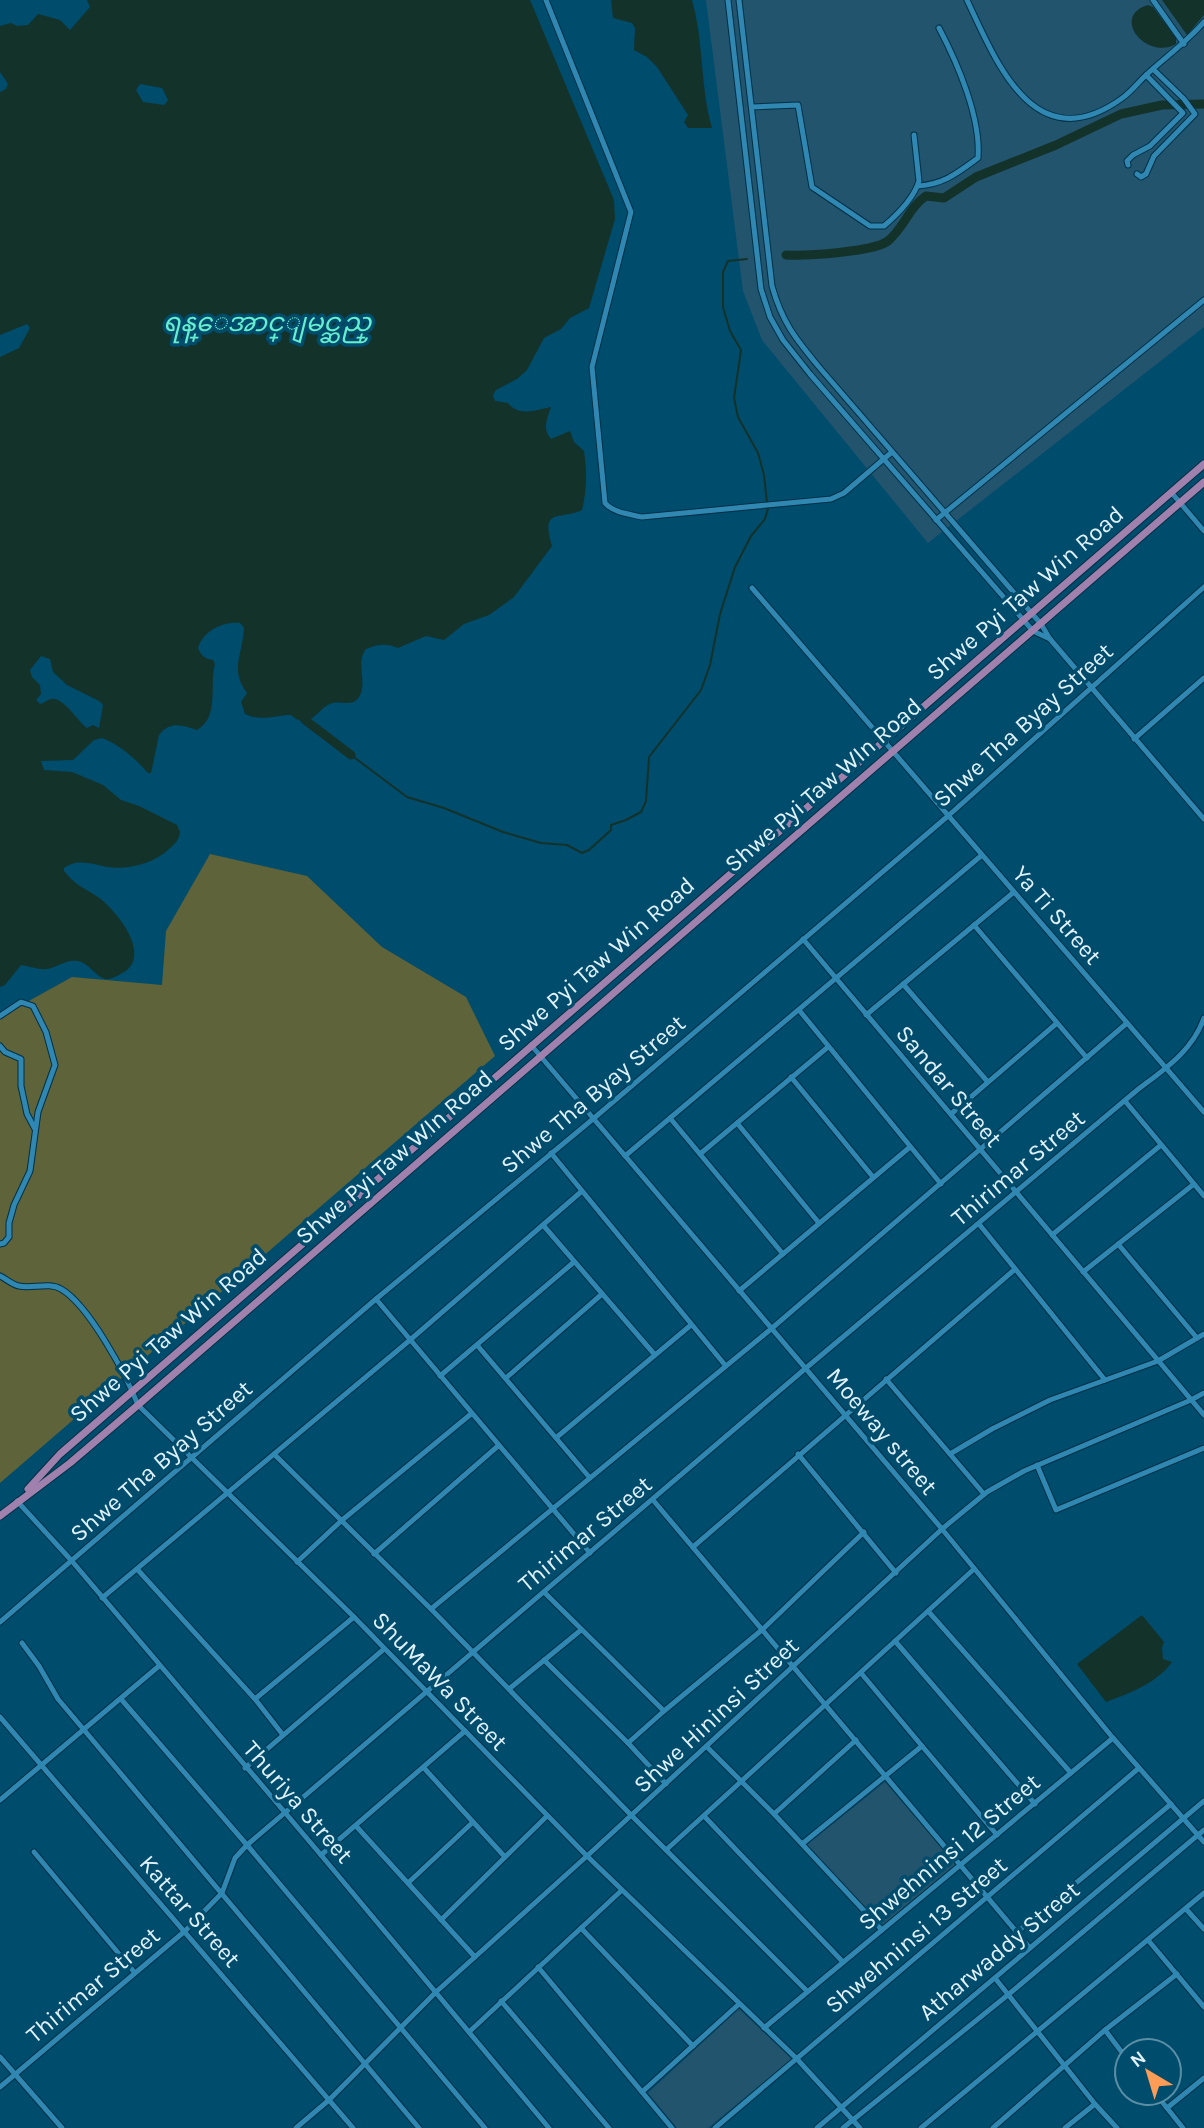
<svg xmlns="http://www.w3.org/2000/svg" width="1204" height="2128" font-family="Karla,'Noto Sans Myanmar',sans-serif">
  <rect width="100%" height="100%" fill="#004c6c"/>
  <g fill="#23546e">
    <path d="M706,0H1204V327L928,543L762,340L743,291Z"/>
    <path d="M885,1782L956,1864L882,1926L807,1845Z"/>
    <path d="M739,2009L792,2059L708,2128H677L648,2093Z"/>
  </g>
  <path fill="#5e6339" d="M210,854L307,876L382,947L466,997L495,1056L0,1483V1017L72,977L162,985L166,931Z"/>
  <g fill="#13322a" fill-rule="evenodd">
    <path d="M87,0H530L614,200L615,219L589,308L570,318L561,329L544,338L527,370L517,379L496,390L493,395L495,401L508,403C518,417 537,410 551,407C547,418 542,430 551,439L570,431L574,442L584,451C587,472 587,489 582,510C560,521 540,506 552,546L514,597L489,615L464,624L444,640L426,636L398,648C386,643 378,644 366,649C355,663 368,683 359,697C353,707 341,701 333,703C319,705 311,733 291,715C274,715 262,722 245,714L241,702L247,693C229,669 243,654 244,628L240,623C223,621 203,631 198,648C201,655 204,659 213,660L215,664C209,685 220,717 197,730C182,725 170,721 159,735L151,773H148C136,759 120,745 102,738L94,740L73,760L41,761L44,770L72,772L103,785L121,800L139,806L177,825L180,832C179,840 175,844 169,849C153,864 128,870 107,867C92,864 77,858 64,868V871C77,887 83,887 98,897C116,910 152,954 124,972C119,975 111,980 105,979C95,976 89,963 78,961C66,959 58,967 47,969C39,970 29,966 21,965L5,985L0,987V357L19,348L30,328L27,324L0,335V92L6,89L8,84L0,72V26L11,23L17,26L28,25L38,14L60,20L70,30L90,7ZM140,84L162,88L168,100L164,105L143,102L136,90ZM41,656L50,659L53,672L67,685L99,701L103,705L99,728L93,725L87,728C79,723 63,696 51,699C47,700 44,703 40,704L36,700L41,694L40,685L32,677L30,670Z"/>
    <path d="M611,0H692C704,42 700,86 712,128H688L684,122L688,115L657,67L647,57L634,50L635,28L632,23L613,18Z"/>
    <path d="M1162,0H1204V15L1187,35Z"/>
    <path d="M1148,5L1153,7L1176,38V44C1146,61 1110,16 1148,5Z"/>
    <path d="M1142,1615L1164,1642L1162,1648L1163,1659L1172,1662C1157,1683 1130,1693 1106,1702L1077,1664Z"/>
  </g>
  <g fill="none" stroke-linecap="round" stroke-linejoin="round">
    <g stroke="#13322a" stroke-width="2">
      <path d="M747,259L728,261L723,272V307L730,331L741,350L734,398L738,417L758,453L764,475L767,503"/>
      <path d="M351,755L407,797L444,808L503,832L541,843L567,845L582,853L589,850L611,830V825L626,820L641,812L646,801L649,757L701,690L710,665L720,614L735,567L751,536L765,519L768,508"/>
    </g>
    <g stroke="#13322a" stroke-width="9">
      <path d="M786,255C807,256 873,252 888,241C904,228 909,207 926,196L944,198L976,177L1056,145L1121,114L1162,105L1204,104"/>
      <path d="M305,720L351,755"/>
    </g>
    <defs>
      <g id="minor">
        <path d="M546,0L631,212L592,367L605,503C614,513 629,514 642,517L831,499L844,493L892,452"/>
        <path d="M728,0L761,289L770,317L783,340L810,374L1033,631L1050,639"/>
        <path d="M739,0L772,286C782,322 795,338 819,367L1041,624L1050,639L1204,819"/>
        <path d="M967,0C997,64 1035,160 1121,99C1130,93 1137,84 1144,77C1164,58 1186,43 1204,22"/>
        <path d="M1153,0L1184,44"/>
        <path d="M752,107L798,105L812,187L870,226H884C898,214 914,198 919,181L914,135"/>
        <path d="M1128,165L1127,161L1133,155L1150,146L1183,113L1146,75"/>
        <path d="M1137,174L1141,177L1146,174L1154,156L1195,114L1184,99L1153,69"/>
        <path d="M918,186C944,184 956,174 978,158C981,118 958,64 939,28"/>
        <path d="M1171,492L1204,531"/>
        <path d="M936,520L1204,300"/>
        <path d="M752,588L1204,1112"/>
        <path d="M1134,739L1204,678"/>
        <path d="M974,925L1087,1058"/>
        <path d="M803,939L1204,1415"/>
        <path d="M903,984L987,1081"/>
        <path d="M799,1010L941,1184"/>
        <path d="M866,1015L1014,892"/>
        <path d="M0,1016L21,1002L33,1006L46,1032L55,1065L38,1112L30,1171L14,1205L9,1223V1237L4,1243L0,1244"/>
        <path d="M531,1045L942,1529L1113,1738L1204,1842"/>
        <path d="M0,1046L5,1052L21,1059V1086L27,1114L35,1129"/>
        <path d="M791,1077L873,1177"/>
        <path d="M1125,1101L1204,1196"/>
        <path d="M951,1114L1057,1023"/>
        <path d="M670,1118L783,1254"/>
        <path d="M737,1123L819,1223"/>
        <path d="M551,1153L725,1365"/>
        <path d="M700,1154L828,1047"/>
        <path d="M625,1156L982,855"/>
        <path d="M979,1224L1105,1380"/>
        <path d="M543,1225L655,1355"/>
        <path d="M1052,1235L1161,1145"/>
        <path d="M1118,1244L1197,1338"/>
        <path d="M1083,1272L1194,1184"/>
        <path d="M0,1276C6,1279 13,1285 19,1286C32,1289 49,1282 61,1289C89,1305 126,1375 138,1405L354,1617L587,1856L797,2059L860,2128"/>
        <path d="M739,1291L910,1147"/>
        <path d="M376,1299L590,1553"/>
        <path d="M477,1345L590,1478"/>
        <path d="M440,1376L574,1262"/>
        <path d="M506,1378L602,1294"/>
        <path d="M886,1379L984,1494"/>
        <path d="M557,1437L691,1325"/>
        <path d="M274,1454L431,1609L632,1816L807,1991"/>
        <path d="M798,1454L896,1573"/>
        <path d="M950,1454L992,1429L1050,1400L1158,1361L1204,1334"/>
        <path d="M1037,1465L1056,1510L1204,1448"/>
        <path d="M653,1500L1030,1948"/>
        <path d="M17,1501L71,1560L321,1855L549,2128"/>
        <path d="M693,1547L1014,1270"/>
        <path d="M374,1554L498,1446"/>
        <path d="M297,1562L341,1521L471,1414"/>
        <path d="M137,1569L255,1699"/>
        <path d="M544,1592L664,1711L763,1629L864,1532"/>
        <path d="M102,1598L410,1340L582,1191"/>
        <path d="M431,1609L771,1329L1127,1023"/>
        <path d="M928,1611L1071,1773"/>
        <path d="M0,1622L376,1299L593,1119L948,816L1204,587"/>
        <path d="M895,1641L1035,1804"/>
        <path d="M22,1643L39,1666L58,1699L419,2128"/>
        <path d="M544,1660L628,1743L664,1711"/>
        <path d="M509,1689L581,1630"/>
        <path d="M121,1699L247,1845L485,2128"/>
        <path d="M0,1717L353,2128"/>
        <path d="M283,1735L255,1699L354,1617"/>
        <path d="M628,1743L666,1784"/>
        <path d="M922,1746L997,1835"/>
        <path d="M707,1747L774,1814L882,1930"/>
        <path d="M245,1768L384,1649"/>
        <path d="M424,1768L505,1857"/>
        <path d="M0,1800L159,1666"/>
        <path d="M774,1814L856,1740"/>
        <path d="M704,1816L843,1962"/>
        <path d="M356,1826L475,1957"/>
        <path d="M802,1844L922,1746L861,1673"/>
        <path d="M666,1850L974,1569"/>
        <path d="M34,1852L135,1973"/>
        <path d="M321,1855L465,1731"/>
        <path d="M408,1883L473,1822"/>
        <path d="M1186,1909L1204,1929"/>
        <path d="M441,1920L547,1816"/>
        <path d="M581,1928L693,2046"/>
        <path d="M1017,1932L1171,1804"/>
        <path d="M1148,1940L1204,2007"/>
        <path d="M538,1967L672,2128"/>
        <path d="M995,1978L1095,2104L1117,2128"/>
        <path d="M501,2001L609,2128"/>
        <path d="M764,2028L1113,1738"/>
        <path d="M1105,2030L1127,2059"/>
        <path d="M469,2032L622,1890"/>
        <path d="M0,2057L62,2128"/>
        <path d="M0,2087L185,1931L222,1893L235,1858L247,1845L806,1368L1136,1091C1163,1070 1192,1052 1204,1018"/>
        <path d="M642,2092L739,2004"/>
        <path d="M1155,2093L1183,2128"/>
        <path d="M1167,2108L1204,2078"/>
        <path d="M296,2128L329,2100L436,1992L587,1856L942,1529L987,1492L1024,1471L1191,1400L1204,1393"/>
        <path d="M715,2128L1139,1768"/>
        <path d="M817,2128L1204,1801"/>
        <path d="M843,2128L1009,1994L1204,1830"/>
        <path d="M921,2128L1204,1893"/>
        <path d="M993,2128L1105,2030L1177,1974"/>
        <path d="M1065,2128L1095,2104"/>
      </g>
      <g id="major">
        <path d="M28,1489L60,1454L1204,464"/>
        <path d="M0,1516L70,1463L138,1405L1204,482"/>
      </g>
    </defs>
    <use href="#minor" stroke="#003046" stroke-width="7"/>
    <use href="#major" stroke="#003046" stroke-width="9"/>
    <use href="#minor" stroke="#2f87b2" stroke-width="5"/>
    <use href="#major" stroke="#a081ae" stroke-width="7"/>
  </g>
  <g text-anchor="middle" dominant-baseline="central" stroke-width="7" stroke-linejoin="round" paint-order="stroke">
    <g font-size="24" fill="#e1f1fa" stroke="#004c6c">
      <text transform="translate(1025 593) rotate(-41)">Shwe Pyi Taw Win Road</text>
      <text transform="translate(1023 725) rotate(-42)">Shwe Tha Byay Street</text>
      <text transform="translate(823 785) rotate(-41)">Shwe Pyi Taw WIn Road</text>
      <text transform="translate(1057 915) rotate(49)">Ya Ti Street</text>
      <text transform="translate(596 964) rotate(-41)">Shwe Pyi Taw Win Road</text>
      <text transform="translate(949 1086) rotate(50)">Sandar Street</text>
      <text transform="translate(593 1094) rotate(-40)">Shwe Tha Byay Street</text>
      <text transform="translate(394 1157) rotate(-41)">Shwe Pyi Taw WIn Road</text>
      <text transform="translate(1018 1168) rotate(-40)">Thirimar Street</text>
      <text transform="translate(168 1335) rotate(-41)">Shwe Pyi Taw Win Road</text>
      <text transform="translate(882 1431) rotate(50)">Moeway street</text>
      <text transform="translate(161 1461) rotate(-41)">Shwe Tha Byay Street</text>
      <text transform="translate(585 1534) rotate(-40)">Thirimar Street</text>
      <text transform="translate(440 1681) rotate(46)">ShuMaWa Street</text>
      <text transform="translate(716 1715) rotate(-43)">Shwe Hininsi Street</text>
      <text transform="translate(298 1802) rotate(49)">Thuriya Street</text>
      <text transform="translate(949 1852) rotate(-40)">Shwehninsi 12 Street</text>
      <text transform="translate(190 1911) rotate(49)">Kattar Street</text>
      <text transform="translate(916 1935) rotate(-40)">Shwehninsi 13 Street</text>
      <text transform="translate(999 1951) rotate(-40)">Atharwaddy Street</text>
      <text transform="translate(93 1985) rotate(-40)">Thirimar Street</text>
    </g>
    <g font-size="26" font-style="italic" fill="#66efce" stroke="#004c6c">
      <text x="267" y="322">ရန္ေအာင္ျမင္ဆည္</text>
    </g>
  </g>
  <g transform="translate(1148 2072) rotate(322)"><circle r="33" fill="#004c6c" stroke="#5a8ea5" stroke-width="2"/>
  <path d="M0-5L12 26L0 18L-12 26Z" fill="#fd9c56"/>
  <text y="-10" font-size="19" font-weight="bold" text-anchor="middle" fill="#e1f1fa">N</text>
  </g>
</svg>
